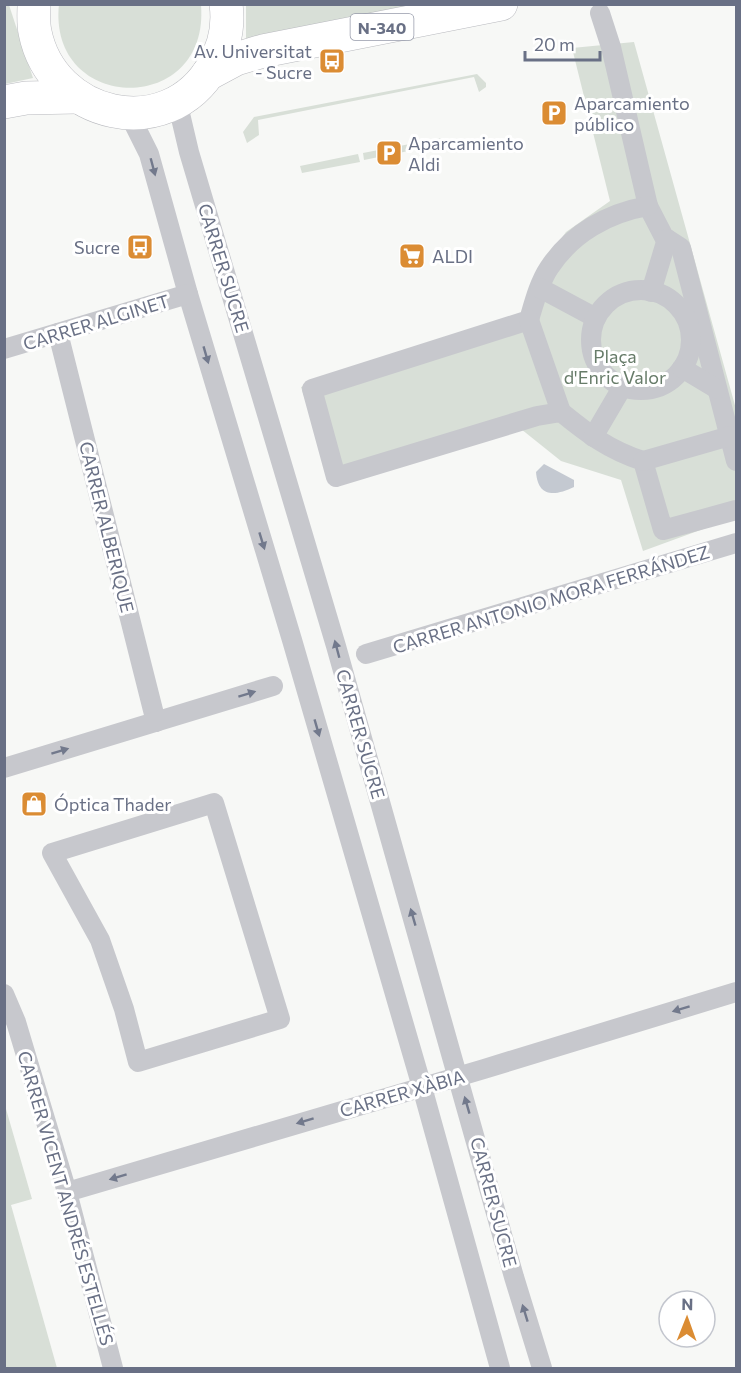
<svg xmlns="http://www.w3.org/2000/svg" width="741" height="1373" font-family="Commissioner,sans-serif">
  <rect width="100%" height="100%" fill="#f7f8f6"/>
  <g fill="#d8dfd7">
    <path d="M5,4L9,5L33,78L5,84Z"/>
    <path d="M59,4L201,5C210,117 47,114 59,4Z"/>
    <path d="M246,4L459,5L246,47Z"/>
    <path d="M634,42L736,409V517L643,551L621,480L561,461L521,429L333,483L301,387L523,314L538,271L566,232L610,201L572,48Z"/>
    <path d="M477,74L486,83V87L479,92L474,77L258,120L259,135L247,143L243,132L254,117Z"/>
    <path d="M441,138L443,144L364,160L363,153Z"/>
    <path d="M358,154L360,162L302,173L300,166Z"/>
    <path d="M4,1102L32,1199L11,1205L57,1368H5Z"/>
  </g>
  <path fill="#c4c9d1" d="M544,464L574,480V487C555,496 538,498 536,472Z"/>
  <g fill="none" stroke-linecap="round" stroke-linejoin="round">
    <defs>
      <g id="highway">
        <path d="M34,4C34,13 33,23 35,32C52,118 167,145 213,66C224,48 229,26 226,4"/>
        <path d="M208,74L236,59L263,51L501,4"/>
        <path d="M4,102L26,98L76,97"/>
      </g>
    </defs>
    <use href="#highway" stroke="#b9babf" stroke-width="34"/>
    <g stroke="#c7c8cd" stroke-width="20">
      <path d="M600,13L611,47L648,206L664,237L681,248L736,461"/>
      <path d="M177,101L189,152L336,646L514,1277L542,1368"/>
      <path d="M129,114L149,154L188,294L292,640L422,1087L500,1368"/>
      <path d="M648,206C608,213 572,233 549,268C539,283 534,303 529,320L312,389L336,477L537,416L561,412C588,434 609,450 643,461L663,530L736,510"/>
      <path d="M540,288L596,318"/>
      <circle cx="641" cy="340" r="50"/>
      <path d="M651,292L667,239"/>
      <path d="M529,320L561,412"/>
      <path d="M58,333L156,722"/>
      <path d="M4,349L188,294"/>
      <path d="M682,368L717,389"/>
      <path d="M593,437L623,386"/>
      <path d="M643,461L730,436"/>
      <path d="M366,654L736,543"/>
      <path d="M4,768L273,686"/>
      <path d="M214,803L280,1019L138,1062L124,1009L100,940L52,853Z"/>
      <path d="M4,994L16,1022L67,1192L113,1368"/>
      <path d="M67,1192L484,1069L736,992"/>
    </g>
    <use href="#highway" stroke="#fff" stroke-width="33"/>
  </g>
  <defs><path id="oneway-solid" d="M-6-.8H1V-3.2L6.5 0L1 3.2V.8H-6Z" transform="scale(1.5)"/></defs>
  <g fill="#72798c">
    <use href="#oneway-solid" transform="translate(153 167) rotate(75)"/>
    <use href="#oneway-solid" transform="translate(206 355) rotate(74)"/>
    <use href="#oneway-solid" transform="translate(262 541) rotate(73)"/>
    <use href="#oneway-solid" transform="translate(337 649) rotate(-105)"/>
    <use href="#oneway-solid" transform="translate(247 694) rotate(-17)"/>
    <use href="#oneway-solid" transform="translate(317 728) rotate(74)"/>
    <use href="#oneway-solid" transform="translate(60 751) rotate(-17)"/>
    <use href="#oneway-solid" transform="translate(413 917) rotate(-106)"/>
    <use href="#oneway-solid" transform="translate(681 1009) rotate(163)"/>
    <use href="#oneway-solid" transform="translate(467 1105) rotate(-106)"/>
    <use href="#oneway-solid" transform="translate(305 1121) rotate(163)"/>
    <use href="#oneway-solid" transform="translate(118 1177) rotate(163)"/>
    <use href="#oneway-solid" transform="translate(525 1313) rotate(-107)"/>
  </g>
  <defs>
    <symbol id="bus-square" viewBox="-11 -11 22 22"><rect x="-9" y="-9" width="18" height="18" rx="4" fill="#db8c33" stroke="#fff"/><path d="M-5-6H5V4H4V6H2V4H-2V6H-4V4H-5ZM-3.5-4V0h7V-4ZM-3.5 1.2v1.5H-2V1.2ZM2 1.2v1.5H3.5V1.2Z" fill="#fff"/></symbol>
    <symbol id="parking-square" viewBox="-11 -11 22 22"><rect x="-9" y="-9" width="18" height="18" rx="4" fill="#db8c33" stroke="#fff"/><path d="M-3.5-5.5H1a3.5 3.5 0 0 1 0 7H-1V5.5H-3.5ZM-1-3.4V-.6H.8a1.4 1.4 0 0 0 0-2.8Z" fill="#fff"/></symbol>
    <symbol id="supermarket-square" viewBox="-11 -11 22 22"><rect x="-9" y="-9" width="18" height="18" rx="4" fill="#db8c33" stroke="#fff"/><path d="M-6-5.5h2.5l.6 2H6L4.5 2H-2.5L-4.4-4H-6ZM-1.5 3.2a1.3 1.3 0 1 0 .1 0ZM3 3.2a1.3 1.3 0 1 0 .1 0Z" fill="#fff"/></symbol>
    <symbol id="shop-square" viewBox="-11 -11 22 22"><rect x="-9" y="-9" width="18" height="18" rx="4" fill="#db8c33" stroke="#fff"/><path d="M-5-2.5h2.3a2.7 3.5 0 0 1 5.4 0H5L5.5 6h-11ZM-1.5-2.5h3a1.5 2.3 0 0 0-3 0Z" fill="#fff"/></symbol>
  </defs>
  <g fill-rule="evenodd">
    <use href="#bus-square" x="317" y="46" width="30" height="30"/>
    <use href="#parking-square" x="539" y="98" width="30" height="30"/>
    <use href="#parking-square" x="374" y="138" width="30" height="30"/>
    <use href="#bus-square" x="125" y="232" width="30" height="30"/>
    <use href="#supermarket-square" x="397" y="241" width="30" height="30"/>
    <use href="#shop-square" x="19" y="789" width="30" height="30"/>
  </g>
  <g text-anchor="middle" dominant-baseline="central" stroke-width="6" stroke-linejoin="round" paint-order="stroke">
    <rect fill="#fff" stroke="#969baa" stroke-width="1.5" x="350.5" y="14" width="63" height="26" rx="4.5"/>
    <g font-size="16" font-weight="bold" fill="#697085">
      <text x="382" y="27">N-340</text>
    </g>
    <g font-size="18" fill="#697085" stroke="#fff" text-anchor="start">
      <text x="312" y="51" text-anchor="end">Av. Universitat<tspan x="312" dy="21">- Sucre</tspan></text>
      <text x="574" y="103">Aparcamiento<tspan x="574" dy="21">público</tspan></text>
      <text x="408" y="143">Aparcamiento<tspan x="408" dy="21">Aldi</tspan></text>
      <text x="120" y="247" text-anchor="end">Sucre</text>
      <text x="432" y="256">ALDI</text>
      <text x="54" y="804">Óptica Thader</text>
    </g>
    <g font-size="18" fill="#697085" stroke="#fff">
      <text transform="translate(224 268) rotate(73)">CARRER SUCRE</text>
      <text transform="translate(96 322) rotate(-17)">CARRER ALGINET</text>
      <text transform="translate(107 527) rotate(76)">CARRER ALBERIQUE</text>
      <text transform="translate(551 599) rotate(-17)">CARRER ANTONIO MORA FERRÁNDEZ</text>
      <text transform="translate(361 734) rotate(74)">CARRER SUCRE</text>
      <text transform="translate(402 1093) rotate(-16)">CARRER XÀBIA</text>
      <text transform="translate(66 1198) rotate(74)">CARRER VICENT ANDRÉS ESTELLÉS</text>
      <text transform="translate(494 1202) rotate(75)">CARRER SUCRE</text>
    </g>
    <g font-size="18" fill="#677c69" stroke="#fff">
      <text x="615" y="356">Plaça<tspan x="615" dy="21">d'Enric Valor</tspan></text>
    </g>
  </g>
  <rect width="741" height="1373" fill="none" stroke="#697085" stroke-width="12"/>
  <g transform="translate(687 1319) rotate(1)"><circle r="28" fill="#ffffff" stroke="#c3c6ce" stroke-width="1.5"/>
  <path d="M0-4.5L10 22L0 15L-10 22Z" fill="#db8c33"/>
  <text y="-9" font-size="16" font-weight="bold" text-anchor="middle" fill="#697085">N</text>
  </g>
  <path d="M525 51v9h75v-9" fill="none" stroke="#697085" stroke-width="3"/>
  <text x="534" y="51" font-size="18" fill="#697085" stroke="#ffffff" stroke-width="4.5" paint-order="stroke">20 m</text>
</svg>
